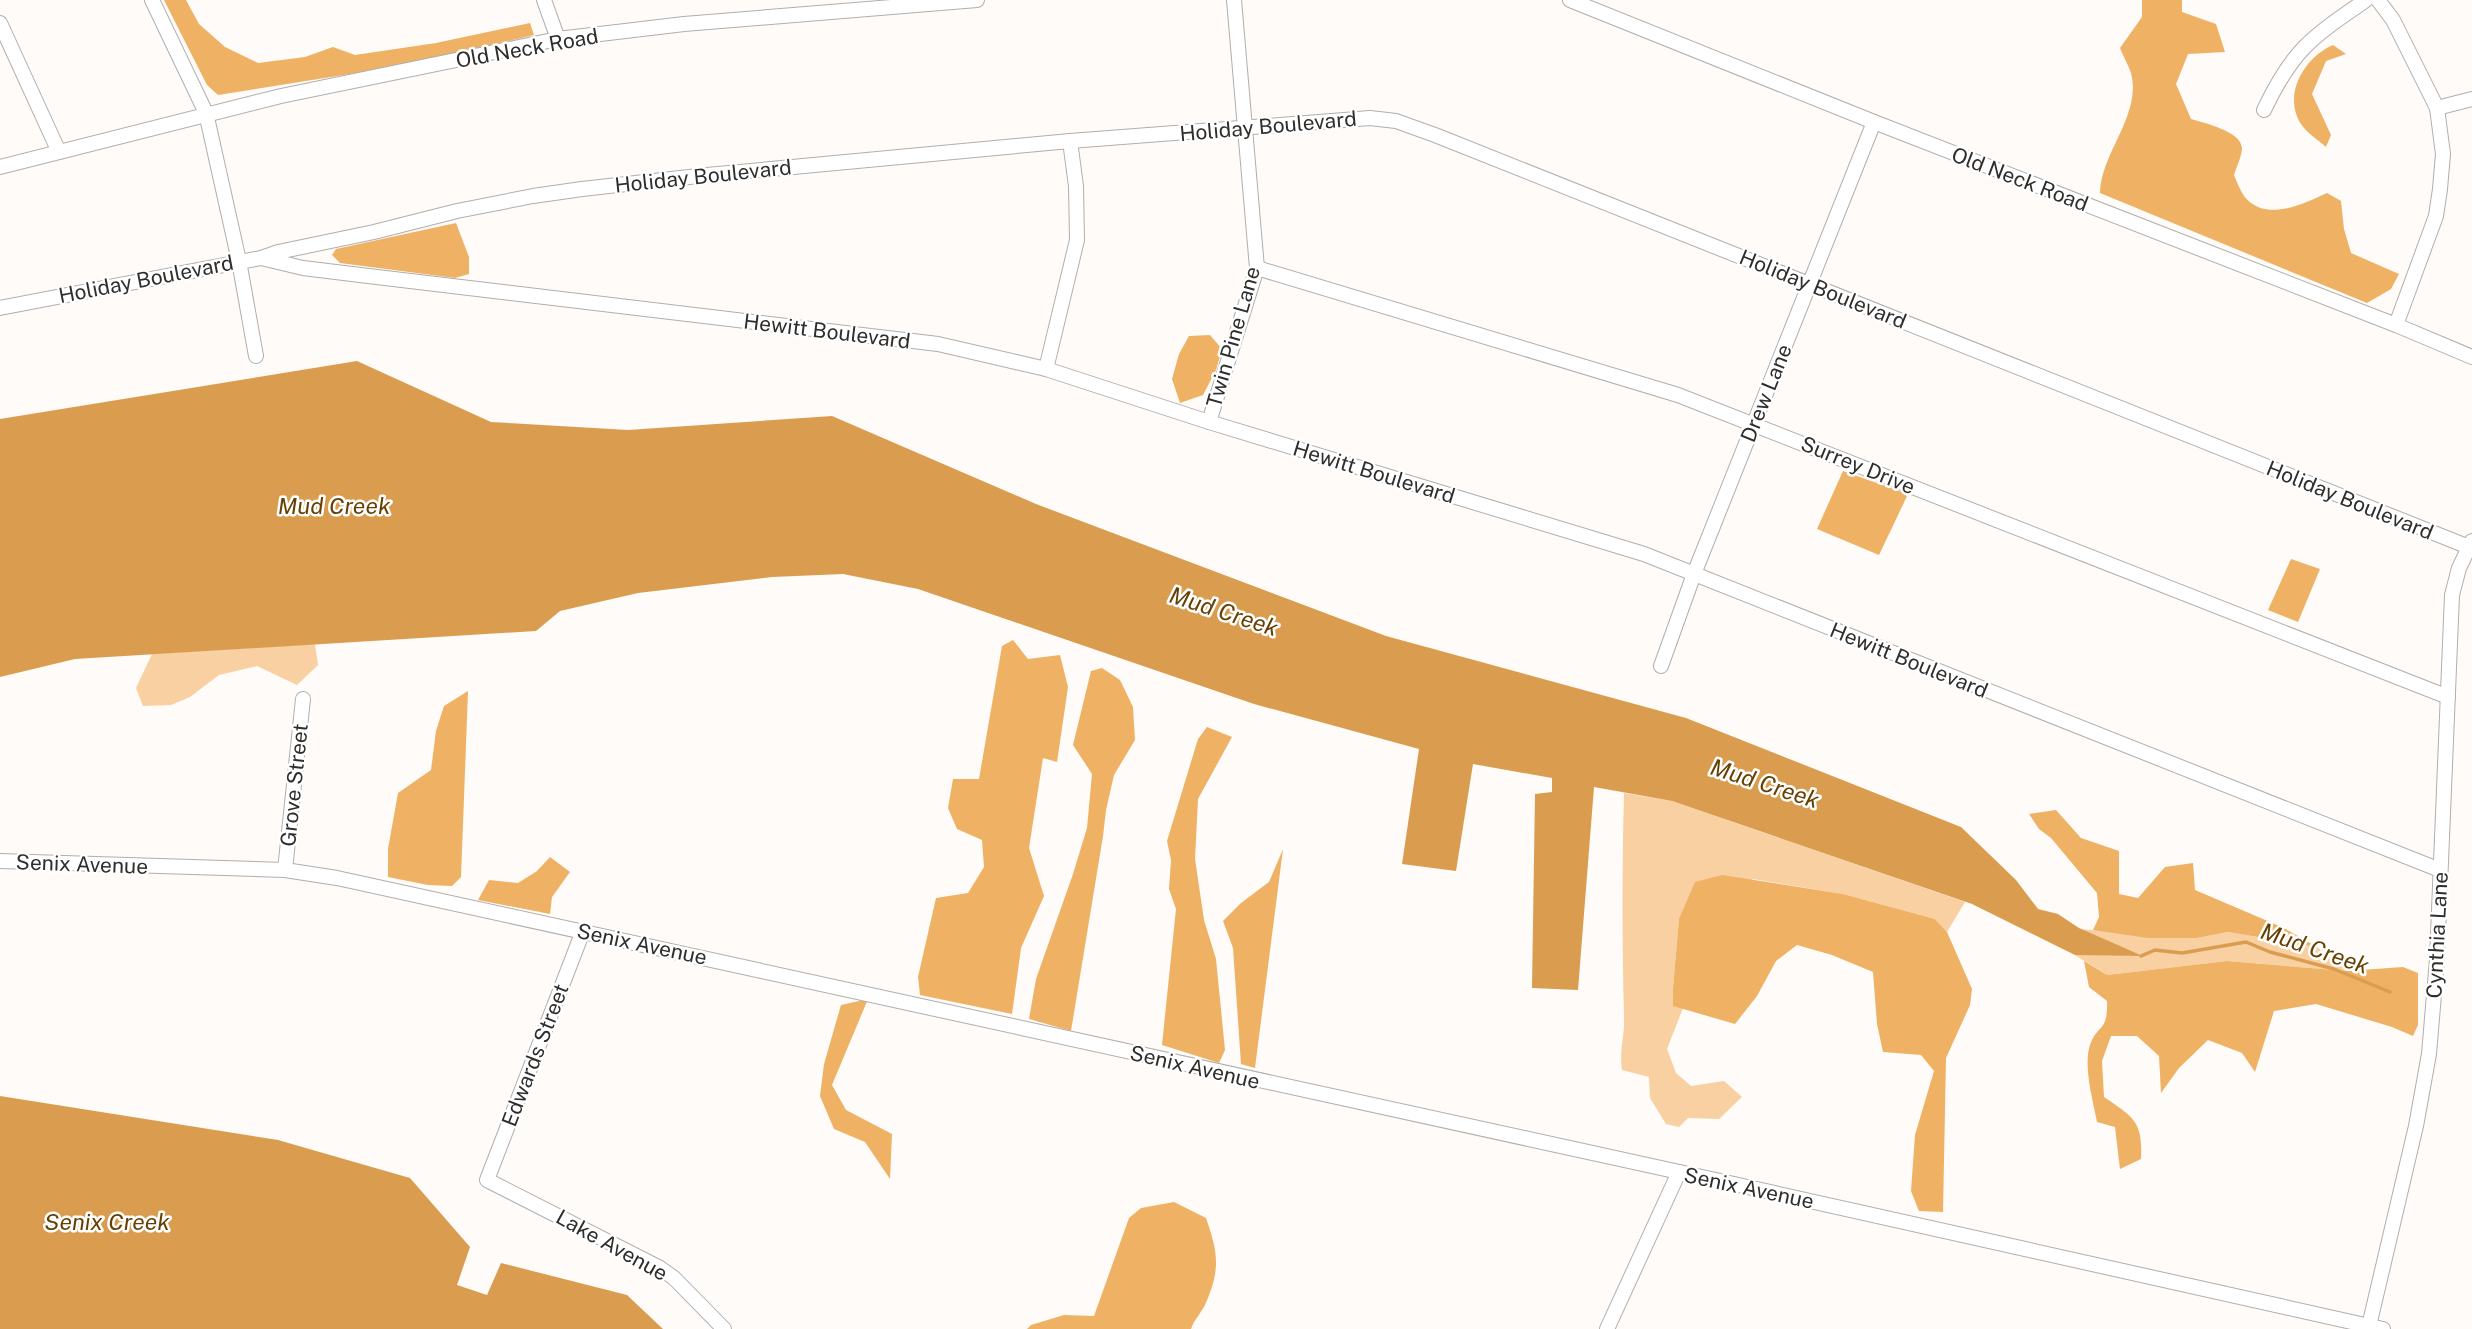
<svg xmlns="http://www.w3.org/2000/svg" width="2472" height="1329" font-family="'Public Sans',sans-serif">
  <rect width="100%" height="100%" fill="#fefbf8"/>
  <g fill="#f8d0a1">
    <path d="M315,644L318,665L297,685L257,666L219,675L190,697L171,705L143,706L136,688L152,654Z"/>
    <path d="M1624,793L1672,801L1965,902L1947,932L1935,919L1843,894L1753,879L1679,919L1673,988V1005L1683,1008L1667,1049L1676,1073L1691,1086L1724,1081L1742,1097L1719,1119L1688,1118L1679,1127L1666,1124L1650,1098L1649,1077L1622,1070C1619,1050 1625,1036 1624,1017C1622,942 1622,868 1624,793Z"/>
    <path d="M2079,929L2197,938L2228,932L2317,947L2347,971L2227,961L2107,975L2075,955H2141Z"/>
  </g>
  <g fill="#efb164">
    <path d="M164,0H186L199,24L225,47L258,63L305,57L333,47L355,55L436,43L530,23L534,35L400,66L218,95L207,85Z"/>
    <path d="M2142,0H2182V12L2216,24L2225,52L2188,54L2176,84L2191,119C2204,123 2241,131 2242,148C2242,156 2236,168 2234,175C2237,182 2240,190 2244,196C2265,223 2303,204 2327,193L2341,201L2344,229L2351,253L2399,274L2391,289L2367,303L2100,193C2101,152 2142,115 2131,73C2128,64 2123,56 2120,48L2142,17Z"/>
    <path d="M2333,45L2346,54L2326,61L2312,94L2331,135L2326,147C2318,140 2306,132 2301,124C2282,94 2305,57 2333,45Z"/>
    <path d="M456,223L469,257V274L455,278L340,263L332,255L336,249Z"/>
    <path d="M1210,335L1222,349L1216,370L1203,395L1180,403L1172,379L1179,354L1189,336Z"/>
    <path d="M1843,471L1908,494L1879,555L1817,529Z"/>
    <path d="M2291,559L2320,569L2298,622L2268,610Z"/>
    <path d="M1013,640L1028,659L1060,655L1068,687L1057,762L1043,758L1029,848L1044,896L1021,948L1012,1014L920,995L918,977L936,898L968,893L984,867L982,840L957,829L948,808L953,779H979L1002,646Z"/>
    <path d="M1102,668L1120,680L1133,707L1135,740L1114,775L1106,810L1103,836L1071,1031L1029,1019L1036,979L1073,874L1087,828L1092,774L1073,745L1091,671Z"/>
    <path d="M468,691L461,877L452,886L428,885L388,877V849L398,793L431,770L436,731L444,706Z"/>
    <path d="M1207,727L1232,737L1198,799L1195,859L1204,920L1216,959L1225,1050L1219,1063L1162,1045L1176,909L1169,889L1171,860L1167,841L1198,739Z"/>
    <path d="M2056,810L2081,838L2119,851V894L2138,898L2165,867L2193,863L2195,890L2284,928L2317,947L2228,932L2197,938H2148L2093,930L2099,917L2097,893L2051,838L2039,829L2029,814Z"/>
    <path d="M1283,849L1255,1068L1241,1064L1233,948L1223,921L1241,903L1269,882Z"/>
    <path d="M550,857L570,872L552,897L550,914L478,900L489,880L518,883L537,871Z"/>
    <path d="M1722,875L1843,894L1935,919L1947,932L1972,989L1970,1005L1946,1058L1943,1212L1919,1211L1911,1191L1915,1135L1934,1071L1921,1055L1883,1052L1877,1024L1873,972L1832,955L1797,945L1776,961L1757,996L1735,1024L1673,1006V988L1679,919L1695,882Z"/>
    <path d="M2084,961L2107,975L2227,961L2347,971L2403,967L2418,973V1025L2413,1036L2392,1027L2316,1004L2274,1011L2255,1072L2242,1053L2208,1040L2179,1068L2161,1093L2159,1056L2137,1036H2111L2102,1061L2104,1097C2133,1117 2143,1121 2141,1159L2120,1169L2115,1127L2097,1122C2093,1101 2083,1066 2090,1045C2098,1023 2108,1033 2107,1001L2089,987Z"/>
    <path d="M868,999L832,1085L846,1110L892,1134L890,1179L865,1142L834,1129L820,1096L824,1064L841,1005Z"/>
    <path d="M1174,1202L1206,1218C1218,1253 1221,1269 1205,1305C1201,1313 1194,1320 1191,1329H1027L1031,1325L1064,1315L1094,1316L1129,1218L1141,1208Z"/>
  </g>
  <g fill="#da9d50">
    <path d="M357,361L491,422L628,430L832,416L1036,504L1386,636L1686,718L1961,827L2016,880L2038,909L2058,914L2079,928L2143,956L2075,955L1972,904L1672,801L1594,787L1578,990L1532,988L1535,794L1552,792V778L1473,764L1456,871L1402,864L1419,749L1254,704L918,589L843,574L772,577L638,593L560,611L536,631L75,659L0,677V419Z"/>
    <path d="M0,1096L278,1140L410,1178L470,1247L457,1285L487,1295L501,1263L627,1295L663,1329H0Z"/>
  </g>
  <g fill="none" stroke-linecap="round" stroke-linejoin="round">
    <path stroke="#da9d50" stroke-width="3.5" d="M2141,956L2155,950L2182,953L2246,942L2270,952L2334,969L2390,992"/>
    <defs>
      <g id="minor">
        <path d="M152,0L206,113L239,261L256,356"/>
        <path d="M544,0L558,39"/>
        <path d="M1570,0L1874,122L2396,325L2472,357"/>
        <path d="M2378,0L2393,20L2437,108L2443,154L2440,189L2436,216L2396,325"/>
        <path d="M0,23L59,152"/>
        <path d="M2437,108L2472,99"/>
        <path d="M2264,110C2293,49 2312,37 2366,0"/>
        <path d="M0,167L281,96L558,39L684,24L977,0"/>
        <path d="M261,258L303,268L360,275L938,344L1046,369L1209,422L1644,554L2440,870"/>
        <path d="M1257,268L1678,395L2448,697"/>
        <path d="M0,308L261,258L278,252L374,232L457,211L533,196L582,189L707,175L1070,141L1370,118L1396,121L1435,135L2469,547"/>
        <path d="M1046,369L1077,240L1076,186L1070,141"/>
        <path d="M1209,422L1257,268L1234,0"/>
        <path d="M1661,666L1694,574L1874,122"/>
        <path d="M0,861L285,870L337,878L1734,1184L2383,1329"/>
        <path d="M285,870L303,699"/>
        <path d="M583,931L487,1180L660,1268L674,1278L724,1329"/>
        <path d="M2369,1326L2416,1126L2429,1054L2437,959L2452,595L2459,568L2472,541"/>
        <path d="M1607,1329L1679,1172"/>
      </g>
    </defs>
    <use href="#minor" stroke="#b1aeac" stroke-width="16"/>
    <use href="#minor" stroke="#fff" stroke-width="14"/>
  </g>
  <g text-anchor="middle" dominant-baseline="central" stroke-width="5" stroke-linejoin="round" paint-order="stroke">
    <g font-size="21" fill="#2f2e2d" stroke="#fff">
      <text transform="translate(527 48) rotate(-10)">Old Neck Road</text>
      <text transform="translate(1268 126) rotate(-5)">Holiday Boulevard</text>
      <text transform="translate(703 176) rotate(-6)">Holiday Boulevard</text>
      <text transform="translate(2020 179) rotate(21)">Old Neck Road</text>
      <text transform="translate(146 279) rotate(-11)">Holiday Boulevard</text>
      <text transform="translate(1823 289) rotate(22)">Holiday Boulevard</text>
      <text transform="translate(827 331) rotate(7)">Hewitt Boulevard</text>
      <text transform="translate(1233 337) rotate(-74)">Twin Pine Lane</text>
      <text transform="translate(1766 393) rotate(-68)">Drew Lane</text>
      <text transform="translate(1858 465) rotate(22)">Surrey Drive</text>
      <text transform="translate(1374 472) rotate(17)">Hewitt Boulevard</text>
      <text transform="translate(2350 500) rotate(22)">Holiday Boulevard</text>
      <text transform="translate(1909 660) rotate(22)">Hewitt Boulevard</text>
      <text transform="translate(294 785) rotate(-84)">Grove Street</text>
      <text transform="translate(82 864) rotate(2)">Senix Avenue</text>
      <text transform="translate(2437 935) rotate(-87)">Cynthia Lane</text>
      <text transform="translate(642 944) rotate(12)">Senix Avenue</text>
      <text transform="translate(535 1055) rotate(-69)">Edwards Street</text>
      <text transform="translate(1195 1067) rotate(13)">Senix Avenue</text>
      <text transform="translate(1749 1188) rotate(12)">Senix Avenue</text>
      <text transform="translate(612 1245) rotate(29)">Lake Avenue</text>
    </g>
    <g font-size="23" font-style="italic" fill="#673f00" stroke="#fff">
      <text x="334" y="505">Mud Creek</text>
      <text transform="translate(1224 611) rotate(18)">Mud Creek</text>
      <text transform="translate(1765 783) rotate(18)">Mud Creek</text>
      <text transform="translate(2315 948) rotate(19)">Mud Creek</text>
      <text x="107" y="1221">Senix Creek</text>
    </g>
  </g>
</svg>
